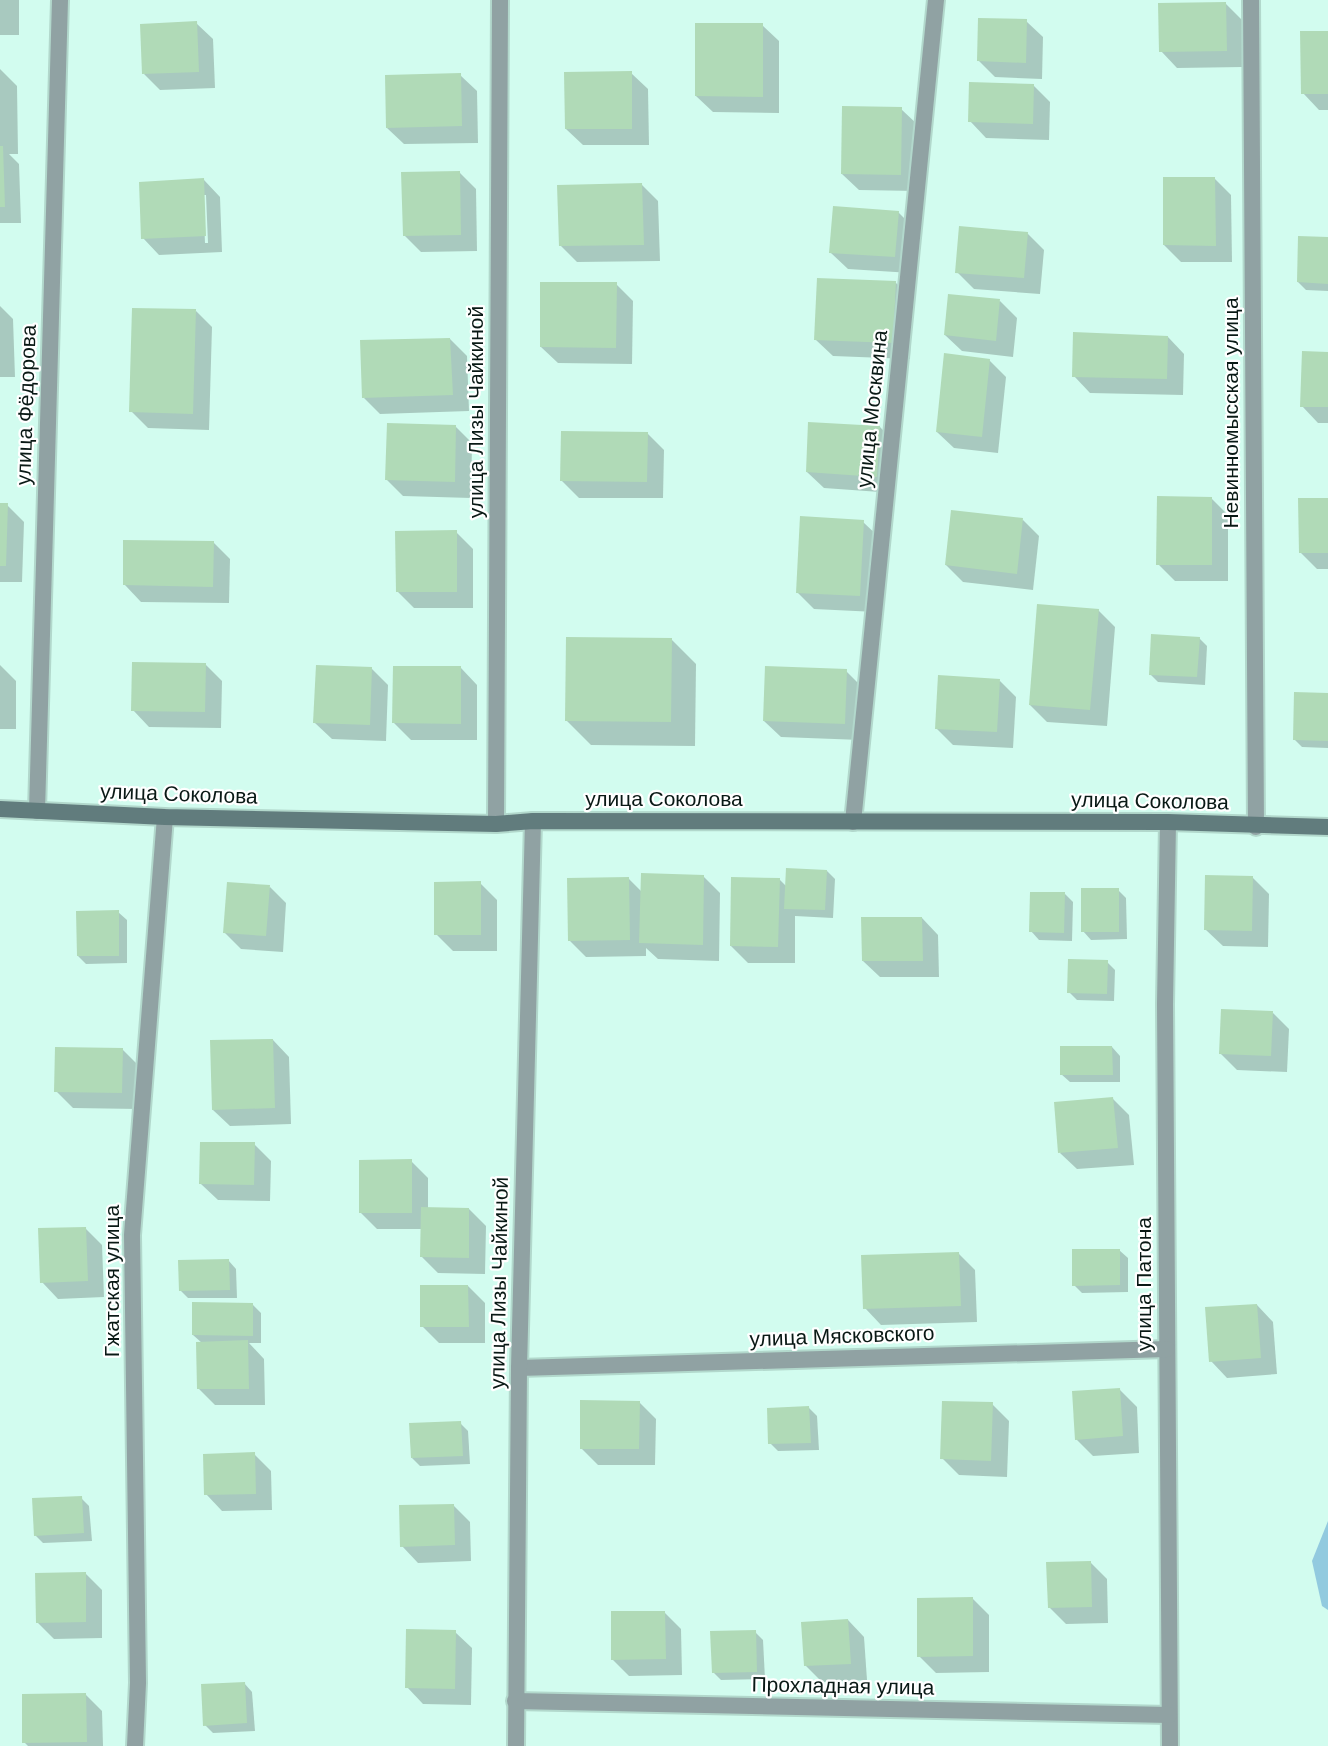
<svg xmlns="http://www.w3.org/2000/svg" width="1328" height="1746" font-family="'DM Sans',sans-serif">
  <rect width="100%" height="100%" fill="#d2fcef"/>
  <path fill="#92cadf" d="M1328,1521V1610L1322,1606L1312,1561Z"/>
  <g fill="#0003" fill-rule="evenodd">
    <rect x="0" y="0" width="19" height="35"/>
    <path d="M1225,3L1242,20L1243,67L1177,68L1161,51Z"/>
    <path d="M1026,21L1043,37L1042,79L995,77L979,61Z"/>
    <path d="M196,23L213,39L215,88L160,90L144,74Z"/>
    <path d="M762,25L779,41V113L713,112L696,96Z"/>
    <path d="M1328,33V110H1319L1303,93Z"/>
    <path d="M0,69L17,86L18,154H9L19,164L21,223H0Z"/>
    <path d="M631,73L648,89L649,145H583L566,129Z"/>
    <path d="M460,75L477,91L478,143L404,144L387,128Z"/>
    <path d="M1033,85L1050,102L1049,140L986,138L970,121Z"/>
    <path d="M901,109L918,125L917,191L859,190L842,174Z"/>
    <path d="M459,172L476,189L477,251L421,252L404,235Z"/>
    <path d="M1214,178L1231,195L1232,262H1181L1164,245Z"/>
    <path d="M204,180L220,197L222,252L159,255L143,238ZM203,195H206L208,243H205Z"/>
    <path d="M642,185L658,201L660,261L577,262L560,245Z"/>
    <path d="M898,212L915,229L911,273L848,269L831,253Z"/>
    <path d="M1027,233L1044,250L1040,294L974,289L957,272Z"/>
    <path d="M1328,238V291L1306,290L1298,282Z"/>
    <path d="M895,282L912,299L910,359L833,356L816,340Z"/>
    <path d="M616,284L633,301L632,364L558,363L541,347Z"/>
    <path d="M1000,301L1017,318L1013,357L962,351L945,335Z"/>
    <path d="M0,306L13,319L15,377H0Z"/>
    <path d="M196,311L212,327L209,430L148,428L131,411Z"/>
    <path d="M1168,337L1184,354L1183,395L1090,393L1074,376Z"/>
    <path d="M450,339L467,356L469,411L380,414L364,398Z"/>
    <path d="M1328,353V423H1318L1302,406Z"/>
    <path d="M989,360L1006,377L998,453L954,448L937,432Z"/>
    <path d="M456,427L472,443L471,498L403,496L386,479Z"/>
    <path d="M880,427L896,444L894,493L824,488L807,472Z"/>
    <path d="M647,433L664,450L663,498H579L562,481Z"/>
    <path d="M1211,498L1228,515V581H1175L1158,564Z"/>
    <path d="M1328,500V569H1317L1300,552Z"/>
    <path d="M0,505H7L24,522L22,582H0Z"/>
    <path d="M1023,520L1039,536L1033,590L963,582L946,565Z"/>
    <path d="M863,522L880,538L876,612L814,609L797,592Z"/>
    <path d="M456,532L473,549V608H414L397,591Z"/>
    <path d="M213,542L230,559L229,603L141,602L125,585Z"/>
    <path d="M1098,610L1115,627L1107,726L1047,722L1030,705Z"/>
    <path d="M1199,638L1207,646L1205,685L1158,682L1150,674Z"/>
    <path d="M672,640L696,664L695,746L591,745L566,720Z"/>
    <path d="M205,664L222,681L221,728L149,727L133,710Z"/>
    <path d="M0,665L16,681V729H0Z"/>
    <path d="M371,668L388,685L386,741L332,739L315,723Z"/>
    <path d="M461,668L477,685V740H411L394,723Z"/>
    <path d="M846,671L863,688L861,740L781,737L764,721Z"/>
    <path d="M1000,681L1016,697L1013,748L953,745L936,728Z"/>
    <path d="M1328,694V748L1302,747L1294,739Z"/>
    <path d="M827,871L835,879L833,918L795,916V963H748L731,946L779,879L787,887Z"/>
    <path d="M703,876L720,893L719,961L658,959L646,948V956L586,957L569,940L629,879L642,892Z"/>
    <path d="M1252,877L1269,894L1268,947L1223,946L1206,930Z"/>
    <path d="M480,883L497,900V951H453L436,934Z"/>
    <path d="M270,887L286,903L283,952L241,949L224,932Z"/>
    <path d="M1118,890L1126,898L1127,939L1091,940L1083,931Z"/>
    <path d="M1065,894L1073,902L1072,941L1039,940L1031,931Z"/>
    <path d="M118,912L127,920V963L86,964L78,956Z"/>
    <path d="M922,918L938,935L939,977H880L863,961Z"/>
    <path d="M1107,962L1115,970L1114,1001L1077,1000L1069,992Z"/>
    <path d="M1273,1013L1289,1029L1287,1072L1237,1070L1220,1053Z"/>
    <path d="M273,1040L289,1057L291,1124L230,1126L213,1110Z"/>
    <path d="M1112,1047L1120,1056V1082H1070L1061,1074Z"/>
    <path d="M122,1049L139,1066L138,1109L73,1108L56,1091Z"/>
    <path d="M1113,1099L1129,1115L1134,1165L1077,1169L1060,1153Z"/>
    <path d="M254,1144L271,1161L270,1201L218,1200L201,1184Z"/>
    <path d="M411,1161L428,1178V1209H469L486,1226L485,1274L438,1273L422,1257V1229H377L360,1212Z"/>
    <path d="M85,1228L102,1245L104,1297L58,1299L42,1282Z"/>
    <path d="M1119,1250L1128,1258V1292L1082,1293L1074,1285Z"/>
    <path d="M959,1254L975,1270L977,1322L881,1325L865,1308Z"/>
    <path d="M228,1260L236,1269L237,1298H188L180,1290Z"/>
    <path d="M468,1286L485,1303V1343H439L422,1326Z"/>
    <path d="M253,1305L261,1313V1343H249L264,1359L265,1405H215L199,1389L202,1343L193,1335Z"/>
    <path d="M1257,1305L1273,1322L1277,1374L1227,1378L1211,1361Z"/>
    <path d="M1120,1390L1137,1407L1139,1453L1093,1456L1076,1439Z"/>
    <path d="M639,1402L656,1419L655,1465H598L581,1448Z"/>
    <path d="M992,1404L1009,1421L1007,1477L959,1475L942,1458Z"/>
    <path d="M809,1408L817,1416L819,1450L778,1451L770,1443Z"/>
    <path d="M460,1423L468,1431L470,1464L420,1466L412,1458Z"/>
    <path d="M254,1454L271,1471L272,1510L222,1511L206,1494Z"/>
    <path d="M81,1498L89,1506L92,1541L43,1543L35,1535Z"/>
    <path d="M454,1506L470,1522L471,1561L418,1563L402,1546Z"/>
    <path d="M1091,1563L1107,1579L1108,1623L1066,1624L1049,1607Z"/>
    <path d="M85,1573L102,1590V1638L54,1639L37,1622Z"/>
    <path d="M972,1598L989,1615V1672L936,1673L919,1656Z"/>
    <path d="M665,1613L681,1629L682,1675L629,1676L612,1659Z"/>
    <path d="M848,1620L864,1637L867,1680L822,1682L805,1665Z"/>
    <path d="M455,1632L472,1648L471,1705L423,1704L407,1687Z"/>
    <path d="M755,1632L763,1640L765,1679L721,1680L713,1672Z"/>
    <path d="M244,1683L252,1692L255,1731L213,1733L205,1725Z"/>
    <path d="M85,1694L102,1711L103,1746H28L24,1742Z"/>
  </g>
  <g fill="#b0dab7">
    <path d="M1226,2L1227,51L1159,52L1158,3Z"/>
    <path d="M978,18L1027,19L1026,63L977,61Z"/>
    <path d="M197,21L199,72L142,74L140,24Z"/>
    <path d="M695,23H763V97L695,96Z"/>
    <path d="M1300,31H1328V94H1301Z"/>
    <path d="M632,71V129H565L564,72Z"/>
    <path d="M461,73L462,126L386,128L385,75Z"/>
    <path d="M969,82L1034,84L1033,124L968,122Z"/>
    <path d="M842,106L902,107L901,175L841,174Z"/>
    <path d="M0,146H3L5,207H0Z"/>
    <path d="M460,171L461,235L403,236L401,172Z"/>
    <path d="M1163,177H1215L1216,246L1163,245Z"/>
    <path d="M204,178L206,236L141,239L139,182Z"/>
    <path d="M642,183L644,245L559,246L557,185Z"/>
    <path d="M833,206L899,211L895,257L829,253Z"/>
    <path d="M959,226L1028,232L1024,278L955,273Z"/>
    <path d="M1298,236L1328,237V284L1297,282Z"/>
    <path d="M817,278L896,281L893,343L814,340Z"/>
    <path d="M540,282H617L616,348L540,347Z"/>
    <path d="M948,294L1000,299L996,341L944,335Z"/>
    <path d="M132,308L196,309L193,414L129,412Z"/>
    <path d="M1073,332L1168,336L1167,379L1072,377Z"/>
    <path d="M450,338L453,395L362,398L360,340Z"/>
    <path d="M1302,351L1328,352V407H1300Z"/>
    <path d="M944,353L990,359L982,437L936,432Z"/>
    <path d="M808,422L880,426L877,477L806,472Z"/>
    <path d="M387,423L456,425L455,482L385,480Z"/>
    <path d="M561,431L648,432L647,482L560,481Z"/>
    <path d="M1157,496L1212,497V565H1156Z"/>
    <path d="M1298,498H1328V553H1299Z"/>
    <path d="M0,503H8L6,566H0Z"/>
    <path d="M951,510L1023,518L1017,574L945,565Z"/>
    <path d="M800,516L864,520L860,596L796,593Z"/>
    <path d="M457,530V592H396L395,531Z"/>
    <path d="M123,540L214,541L213,587L123,585Z"/>
    <path d="M1037,604L1099,609L1090,710L1029,705Z"/>
    <path d="M1151,634L1200,637L1197,677L1149,675Z"/>
    <path d="M566,637L672,638L671,722L565,721Z"/>
    <path d="M132,662L206,663L205,712L131,711Z"/>
    <path d="M316,665L372,667L370,725L313,723Z"/>
    <path d="M393,666H461V724L392,723Z"/>
    <path d="M765,666L847,669L845,724L763,721Z"/>
    <path d="M938,675L1000,679L997,732L935,729Z"/>
    <path d="M1294,692L1328,693V741L1293,740Z"/>
    <path d="M786,868L827,870L825,910L784,909Z"/>
    <path d="M641,873L704,875L703,945L639,943Z"/>
    <path d="M1205,875L1253,876L1252,931L1204,930Z"/>
    <path d="M629,877L630,940L568,941L567,878Z"/>
    <path d="M731,877L780,878L778,947L730,946Z"/>
    <path d="M481,881V935H434V882Z"/>
    <path d="M227,882L270,885L266,936L223,933Z"/>
    <rect x="1081" y="888" width="38" height="44"/>
    <path d="M1030,892H1065L1064,933L1029,932Z"/>
    <path d="M119,910V956H77L76,911Z"/>
    <path d="M861,917H922L923,961H862Z"/>
    <path d="M1068,959L1108,960L1107,994L1067,993Z"/>
    <path d="M1221,1009L1273,1011L1271,1056L1219,1054Z"/>
    <path d="M273,1039L275,1108L212,1110L210,1040Z"/>
    <path d="M1060,1046H1112L1113,1075H1060Z"/>
    <path d="M55,1047L123,1048L122,1093L54,1092Z"/>
    <path d="M1113,1097L1118,1148L1058,1153L1054,1102Z"/>
    <path d="M200,1142H255L254,1185L199,1184Z"/>
    <path d="M412,1159V1213H359V1160Z"/>
    <path d="M421,1207L469,1208V1258L420,1257Z"/>
    <path d="M86,1227L88,1281L40,1283L38,1228Z"/>
    <path d="M1072,1249H1120V1285L1072,1286Z"/>
    <path d="M959,1252L961,1306L863,1309L861,1255Z"/>
    <path d="M229,1259L230,1290L179,1291L178,1260Z"/>
    <path d="M420,1285H468L469,1327H420Z"/>
    <path d="M192,1302L253,1303V1336L192,1335Z"/>
    <path d="M1257,1304L1261,1358L1209,1362L1205,1307Z"/>
    <path d="M248,1340L249,1389H197L196,1342Z"/>
    <path d="M1120,1388L1123,1436L1075,1440L1072,1391Z"/>
    <path d="M580,1400L640,1401L639,1449H580Z"/>
    <path d="M942,1401L993,1402L991,1461L940,1459Z"/>
    <path d="M809,1406L811,1443L768,1444L767,1408Z"/>
    <path d="M461,1421L463,1456L411,1458L409,1423Z"/>
    <path d="M255,1452L256,1494L204,1495L203,1454Z"/>
    <path d="M82,1496L84,1533L34,1536L32,1498Z"/>
    <path d="M454,1504L455,1545L400,1547L399,1505Z"/>
    <path d="M1091,1561L1092,1607L1048,1608L1046,1562Z"/>
    <path d="M86,1572V1622L36,1623L35,1573Z"/>
    <path d="M973,1597V1656L917,1657V1598Z"/>
    <path d="M611,1611H665L666,1659L611,1660Z"/>
    <path d="M848,1619L851,1664L804,1666L801,1622Z"/>
    <path d="M406,1629L456,1630L455,1689L405,1688Z"/>
    <path d="M756,1630L757,1672L712,1673L710,1631Z"/>
    <path d="M245,1682L247,1723L203,1726L201,1684Z"/>
    <path d="M86,1693L87,1742L22,1743V1694Z"/>
  </g>
  <g fill="none" stroke-linecap="round" stroke-linejoin="round">
    <defs>
      <g id="minor">
        <path d="M1251,0L1256,827"/>
        <path d="M37,811L60,0"/>
        <path d="M853,822L936,0"/>
        <path d="M1168,822L1165,1004L1170,1746"/>
        <path d="M496,824L500,0"/>
        <path d="M519,1368L1167,1349"/>
        <path d="M515,1701L1169,1715"/>
        <path d="M135,1746L138,1683L132,1235L165,817"/>
        <path d="M516,1746L519,1368L533,821"/>
      </g>
      <path id="secondary" d="M0,809L165,817L496,824L533,821L1168,822L1328,827"/>
    </defs>
    <use href="#minor" stroke="#b2d8cc" stroke-width="20"/>
    <use href="#secondary" stroke="#b2d8cc" stroke-width="20"/>
    <use href="#minor" stroke="#90a2a3" stroke-width="16"/>
    <use href="#secondary" stroke="#617c7d" stroke-width="16"/>
  </g>
  <g text-anchor="middle" dominant-baseline="central" stroke-width="4.5" stroke-linejoin="round" paint-order="stroke">
    <g font-size="21" fill="#091915" stroke="#fff">
      <text transform="translate(26 405) rotate(-88)">улица Фёдорова</text>
      <text transform="translate(872 409) rotate(-84)">улица Москвина</text>
      <text transform="translate(476 412) rotate(-90)">улица Лизы Чайкиной</text>
      <text transform="translate(1231 413) rotate(-90)">Невинномысская улица</text>
      <text transform="translate(179 794) rotate(2)">улица Соколова</text>
      <text x="664" y="799">улица Соколова</text>
      <text transform="translate(1150 801) rotate(1)">улица Соколова</text>
      <text transform="translate(112 1281) rotate(-90)">Гжатская улица</text>
      <text transform="translate(499 1283) rotate(-89)">улица Лизы Чайкиной</text>
      <text transform="translate(1144 1284) rotate(-90)">улица Патона</text>
      <text transform="translate(842 1336) rotate(-2)">улица Мясковского</text>
      <text transform="translate(843 1686) rotate(1)">Прохладная улица</text>
    </g>
  </g>
</svg>
